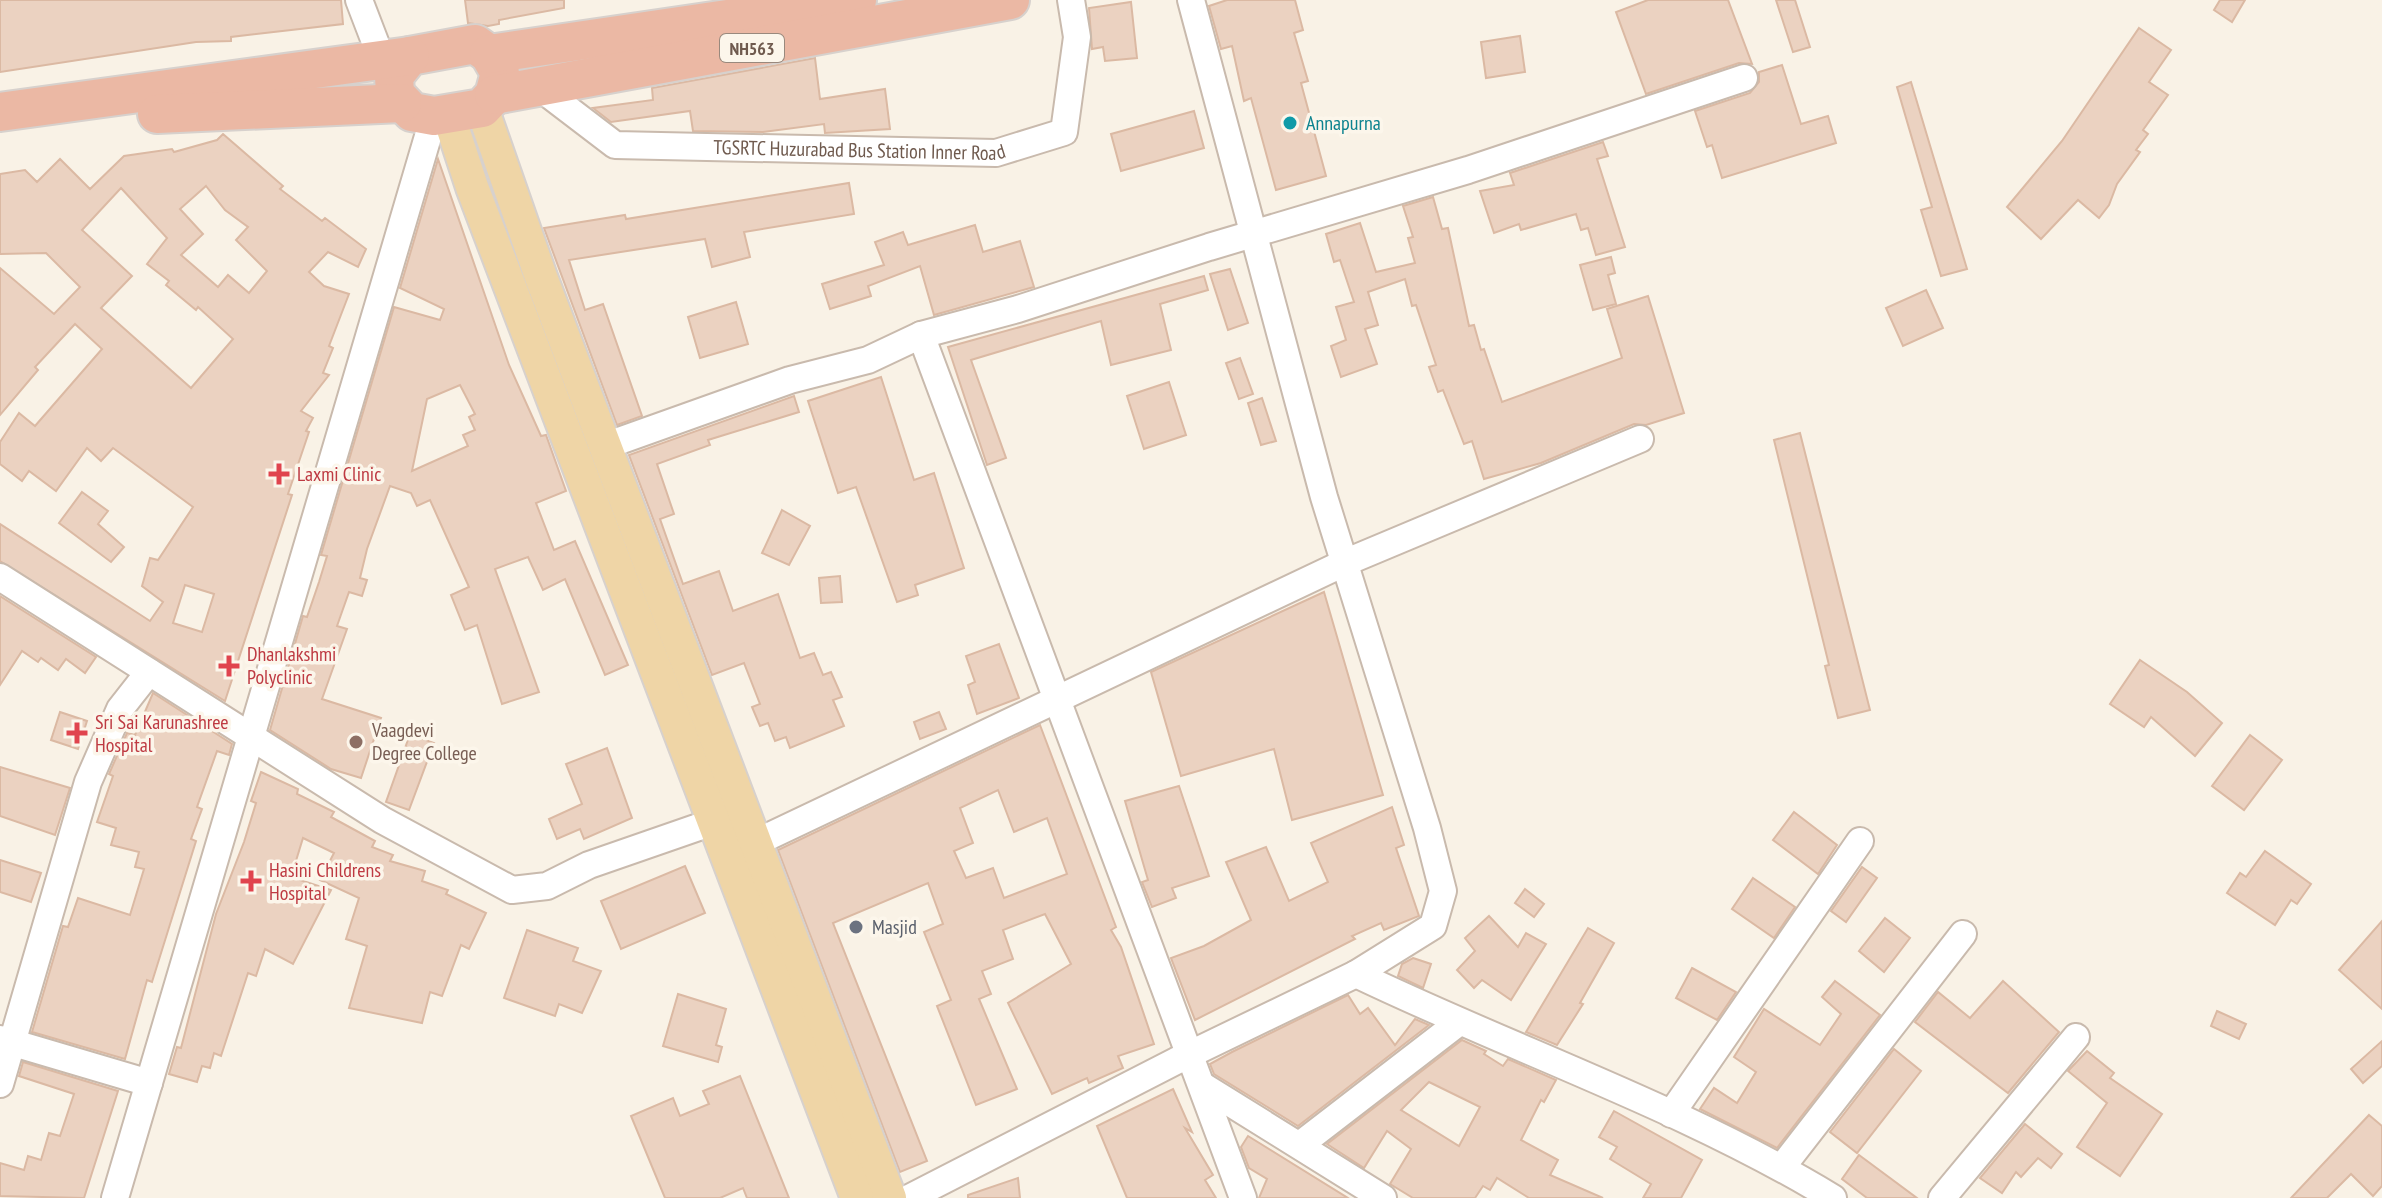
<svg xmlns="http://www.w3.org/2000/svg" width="2382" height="1198" font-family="'PT Sans Narrow',sans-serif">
  <rect width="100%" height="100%" fill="#f9f2e6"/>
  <g fill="#ebd2c1" stroke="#dbb9a3" stroke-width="2" fill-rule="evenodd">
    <path d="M0,0H341L343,24L231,37V41L196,42L0,72Z"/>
    <path d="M465,0H564V8L499,20V24L488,26L468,23Z"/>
    <path d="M1227,0H1295L1303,30L1294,33L1308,81L1301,83L1326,176L1276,190L1251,98L1244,101L1232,46L1221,49L1209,6Z"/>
    <path d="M1648,0H1728L1752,64L1739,63L1646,94L1616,12Z"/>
    <path d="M1776,0H1795L1810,47L1793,52Z"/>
    <path d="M2220,0H2245L2232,22L2214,10Z"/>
    <path d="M1131,2L1137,58L1105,61L1103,47L1092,49L1089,8Z"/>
    <path d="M2139,28L2171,50L2149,82L2168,95L2143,130L2148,134L2136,150L2140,152L2117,184L2109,205L2099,218L2078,200L2041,239L2007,207L2062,141Z"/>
    <path d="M1520,36L1525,72L1486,78L1481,42Z"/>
    <path d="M815,58L820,99L885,89L890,129L825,133L824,124L763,132L693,131L690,111L611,122L593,108L653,100L652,88Z"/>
    <path d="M1782,65L1801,124L1828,116L1836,143L1722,178L1712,145L1707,147L1695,111L1750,93L1759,82V72Z"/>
    <path d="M1911,82L1967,269L1941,276L1921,210L1932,207L1897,87Z"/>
    <path d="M1194,111L1204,148L1121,171L1111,134Z"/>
    <path d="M223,134L283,186L280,189L322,221L325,218L366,249L358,267L328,252L309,272L324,286L349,294L329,346L333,348L323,373L329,375L301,411L313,418L306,431L309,432L288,494L292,495L225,701L0,561V524L150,621L163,602L142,586L150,558L158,560L193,507L113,448L101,461L87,448L56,491L29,471L22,481L0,464V442L19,413L35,426L102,349L75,324L35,367L38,370L0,415V268L54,314L80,287L46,253L0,254V174L25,170L37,182L60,159L90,189L124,156L172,149L174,152L217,140ZM206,186L225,210L248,227L236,240L267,271L249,293L228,275L218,287L181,255L203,234L180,209ZM121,188L167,238L147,264L169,281L166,285L196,310L198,307L233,339L191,388L101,308L132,276L82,230ZM185,585L214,594L202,632L173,623Z"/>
    <path d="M1603,142L1608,156L1597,159L1625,247L1596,255L1588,228L1581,230L1576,214L1521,230L1519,224L1494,233L1480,191L1514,185L1510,173Z"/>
    <path d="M438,159L509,365L541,436L546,435L566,491L536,503L554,550L575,541L628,665L605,675L565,579L543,590L528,557L495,569L539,692L502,704L477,625L465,630L451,595L469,587L430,500L417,506L411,493L390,486L367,549L360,578L367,580L362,596L349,592L337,626L347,629L322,699L381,718L361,778L331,769L270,730L303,616L307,617L319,582L327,556L321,555L394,307L440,320L444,309L400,288ZM460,385L475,414L469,417L475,430L463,435L468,446L412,471L427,399Z"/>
    <path d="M849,183L854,214L744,232L750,257L712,267L705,239L569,260L585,310L603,304L642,416L617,425L544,228L625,215L626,219Z"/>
    <path d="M1433,197L1442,229L1448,228L1469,326L1474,325L1481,350L1484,349L1502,402L1622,358L1607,309L1648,296L1684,413L1646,425L1634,424L1541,463L1484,479L1472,441L1464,444L1443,390L1438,392L1429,367L1436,365L1416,305L1412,306L1405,279L1368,292L1378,325L1365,329L1377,364L1341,377L1331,346L1346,340L1336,307L1354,302L1340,260L1334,262L1326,234L1360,223L1376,272L1415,263L1408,238L1413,237L1403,206Z"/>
    <path d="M975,225L983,252L1020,241L1034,287L934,315L920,266L868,286L871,296L830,309L822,284L884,265L875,242L903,232L908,245Z"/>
    <path d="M1611,257L1615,273L1608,275L1616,304L1593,310L1580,265Z"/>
    <path d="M1230,269L1248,323L1228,330L1210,274Z"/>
    <path d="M1204,276L1208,290L1160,304L1171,350L1111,365L1101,321L971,360L1006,458L987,465L948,347Z"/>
    <path d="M1926,290L1943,328L1903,346L1886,308Z"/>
    <path d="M736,302L748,344L700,358L688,317Z"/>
    <path d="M1240,358L1253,394L1239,399L1226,363Z"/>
    <path d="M881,377L914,480L934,473L964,568L915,585L918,595L897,602L856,487L838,493L808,401Z"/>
    <path d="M1169,382L1186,435L1144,449L1127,396Z"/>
    <path d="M794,396L799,412L708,440L710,445L657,464L674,514L660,519L683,584L719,571L733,611L778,594L800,658L814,653L823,675L831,672L842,697L833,700L844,726L790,748L786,737L775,741L768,723L760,726L752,707L760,704L744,663L712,675L629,455Z"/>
    <path d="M1262,398L1276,441L1261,445L1248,403Z"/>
    <path d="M1800,433L1870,710L1838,718L1825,666L1829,665L1774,440Z"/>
    <path d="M82,492L108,511L98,524L124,547L111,562L59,523Z"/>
    <path d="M782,510L810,526L789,565L762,553Z"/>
    <path d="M840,576L842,602L821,603L819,578Z"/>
    <path d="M1324,592L1383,795L1292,820L1274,749L1181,776L1151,672Z"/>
    <path d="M0,596L96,657L85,673L66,659L58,670L41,658L38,662L22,651L0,685Z"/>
    <path d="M999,644L1019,698L977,714L968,685L975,682L966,656Z"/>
    <path d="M2140,660L2187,692L2222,723L2195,756L2151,717L2144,727L2110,704Z"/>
    <path d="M153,693L232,744L229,755L217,751L197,807L202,809L191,839L196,841L152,982L147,980L125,1059L32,1032L63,926L68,927L78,898L130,915L144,869L135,867L139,852L111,845L116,828L97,822L113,776L109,774L127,733L135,735Z"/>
    <path d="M60,712L87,721L78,749L51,740Z"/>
    <path d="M939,712L946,729L920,739L914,722Z"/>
    <path d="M1040,725L1116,927L1111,930L1121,947L1154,1044L1118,1056L1123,1068L1089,1083L1087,1078L1052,1094L1008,1003L1071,964L1045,914L1003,930L1013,959L982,971L991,994L979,999L1017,1089L976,1105L937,1006L951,1000L924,932L943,924L928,883L833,923L927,1161L900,1172L778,850ZM998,790L1014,832L1047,818L1067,874L1004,898L993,868L966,878L954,851L973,843L960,808Z"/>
    <path d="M410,734L434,743L409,810L386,802Z"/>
    <path d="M2250,735L2282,760L2244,810L2212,786Z"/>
    <path d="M607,748L632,818L584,839L580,829L557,839L549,819L582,804L566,764Z"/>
    <path d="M0,767L70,788L55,835L0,816Z"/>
    <path d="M261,772L298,789L297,794L334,812L331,817L375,841L372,847L393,855L390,861L425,871L422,881L448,890L446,894L486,913L469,949L461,945L442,996L430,992L422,1023L349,1008L367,946L346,939L359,898L320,880L334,853L303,838L291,877L331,890L293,964L265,949L256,976L248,973L221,1056L214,1053L210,1068L202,1066L197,1082L169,1074L177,1047L181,1048L216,914L244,842L256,803L251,801Z"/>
    <path d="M1179,786L1209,876L1172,888L1176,898L1152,907L1142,882L1148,880L1125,801Z"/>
    <path d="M1392,807L1404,845L1396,848L1419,916L1384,930L1381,923L1352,936L1355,939L1195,1020L1171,958L1204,946L1251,920L1226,862L1266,847L1289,901L1328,882L1311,843Z"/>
    <path d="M1794,812L1837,845L1818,874L1773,840Z"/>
    <path d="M2265,851L2311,884L2297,904L2291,900L2275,925L2227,893L2240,873L2246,877Z"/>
    <path d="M0,860L41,873L31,902L0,892Z"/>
    <path d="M685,866L705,913L621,949L601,901Z"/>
    <path d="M1862,867L1877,878L1846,922L1831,911Z"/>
    <path d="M1753,878L1795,907L1774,938L1732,909Z"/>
    <path d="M1525,889L1544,904L1534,917L1515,903Z"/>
    <path d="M1489,916L1518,947L1526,933L1546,944L1511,1000L1482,980L1474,988L1457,970L1475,951L1465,938Z"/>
    <path d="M1885,918L1910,938L1884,972L1859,951Z"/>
    <path d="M2382,921V1009L2339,970Z"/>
    <path d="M1588,928L1614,943L1580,1003L1583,1004L1557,1045L1526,1032Z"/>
    <path d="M527,930L578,948L573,961L601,971L582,1013L559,1004L555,1016L504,998Z"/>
    <path d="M1413,958L1431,964L1423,988L1398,976L1402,964Z"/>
    <path d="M1692,968L1736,992L1717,1020L1676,998Z"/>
    <path d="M1835,981L1880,1015L1777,1148L1700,1109L1714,1088L1737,1103L1756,1072L1734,1057L1764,1009L1820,1045L1841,1014L1822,997Z"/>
    <path d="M2003,981L2059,1032L2008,1093L1915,1022L1938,992L1970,1018Z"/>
    <path d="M678,994L726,1009L716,1045L722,1047L718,1062L663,1046Z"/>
    <path d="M1348,995L1360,1014L1368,1008L1395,1045L1415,1019L1429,1025L1298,1126L1214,1074L1210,1064L1232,1052Z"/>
    <path d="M2217,1011L2246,1024L2239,1039L2211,1026Z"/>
    <path d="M1462,1040L1486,1051L1484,1054L1503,1066L1508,1059L1556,1080L1544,1102L1541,1100L1521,1140L1558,1160L1550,1175L1603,1198H1529L1497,1178L1490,1190L1483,1186L1475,1198H1413L1390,1184L1411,1149L1387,1131L1364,1168L1327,1144ZM1429,1082L1480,1107L1459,1146L1401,1110Z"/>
    <path d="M2382,1041V1066L2363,1083L2351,1069Z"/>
    <path d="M1894,1049L1921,1071L1857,1153L1830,1132Z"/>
    <path d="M2087,1051L2114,1073L2110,1078L2162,1114L2120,1176L2077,1147L2107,1103L2068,1071Z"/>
    <path d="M23,1062L118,1091L84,1198L0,1196V1163L24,1170L28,1156L41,1160L49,1133L60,1136L74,1094L19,1076Z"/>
    <path d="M740,1076L789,1198H747L743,1188L720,1198H665L631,1116L673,1098L680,1116L709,1104L703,1091Z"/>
    <path d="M1173,1089L1192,1132L1185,1128L1213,1175L1205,1180L1216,1198H1127L1097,1126Z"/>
    <path d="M1614,1111L1702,1160L1681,1198H1643L1651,1184L1610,1159L1617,1147L1599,1137Z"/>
    <path d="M2369,1115L2382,1126V1186L2373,1196L2351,1174L2327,1198H2291Z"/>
    <path d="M2025,1124L2062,1154L2051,1168L2038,1158L2021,1177L2016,1172L2002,1193L1980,1178Z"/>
    <path d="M1248,1136L1348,1198H1259L1267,1179L1249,1168L1241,1147Z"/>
    <path d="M1859,1155L1917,1198H1867L1842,1179Z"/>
    <path d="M1018,1178L1020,1198H968V1195Z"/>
  </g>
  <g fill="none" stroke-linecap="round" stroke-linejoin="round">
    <defs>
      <g id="minor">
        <path d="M359,0L382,60"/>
        <path id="s1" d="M539,87L615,145L996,153L1064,132L1077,37L1071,0"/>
        <path d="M921,335L1243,1198"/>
        <path d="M605,446L790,380L868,360L921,335L1018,309L1209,247L1468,170L1744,78"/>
        <path d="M0,577L382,820L512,890L547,886L589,865L713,822"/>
        <path d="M755,843L1344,563L1640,439"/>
        <path d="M1356,974C1514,1050 1683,1107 1833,1198"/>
        <path d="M0,1039L149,1083"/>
        <path d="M0,1084L88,782L120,709L149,672"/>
        <path d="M1203,1086L1383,1198"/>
        <path d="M1671,1114L1860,841"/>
        <path d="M1301,1144L1458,1023"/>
        <path d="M1782,1167L1963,934"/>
        <path d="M115,1198L434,116"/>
        <path d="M909,1198L1176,1061L1356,974L1433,926L1443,891L1427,828L1324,497L1191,0"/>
        <path d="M1942,1198L2076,1037"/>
      </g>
      <g id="major">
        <path d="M482,108L541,277L890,1198"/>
        <path d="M448,114L472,187L857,1198"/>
      </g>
      <g id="highway">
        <path d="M475,44L489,54L500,73L494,95L482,108L434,116L412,112L395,94L394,76L410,56Z"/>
        <path d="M489,54L857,0"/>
        <path d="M494,95L1010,0"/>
        <path d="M0,112L410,56"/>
        <path d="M157,114L402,103"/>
      </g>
    </defs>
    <use href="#minor" stroke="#c9baad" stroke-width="30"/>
    <use href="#major" stroke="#d7d1cd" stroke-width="36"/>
    <use href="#highway" stroke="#d7d1cd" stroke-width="42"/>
    <use href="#minor" stroke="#fff" stroke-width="26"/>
    <use href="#major" stroke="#efd5a6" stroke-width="32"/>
    <use href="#highway" stroke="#ebb8a4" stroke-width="38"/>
  </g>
  <circle fill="#0f9aa8" stroke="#fcf6eb" stroke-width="3" cx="1290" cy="123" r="8"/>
  <g fill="#e0444e" stroke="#fcf6eb" stroke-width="3">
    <path d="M275 462h8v8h8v8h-8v8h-8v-8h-8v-8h8z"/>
    <path d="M225 654h8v8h8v8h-8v8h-8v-8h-8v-8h8z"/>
    <path d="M73 721h8v8h8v8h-8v8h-8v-8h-8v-8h8z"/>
    <path d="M247 869h8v8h8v8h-8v8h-8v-8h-8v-8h8z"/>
  </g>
  <circle fill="#8d6e63" stroke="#fcf6eb" stroke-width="3" cx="356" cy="742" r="8"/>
  <circle fill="#6b7280" stroke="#fcf6eb" stroke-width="3" cx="856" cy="927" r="8"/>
  <g text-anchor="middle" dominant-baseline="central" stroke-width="7" stroke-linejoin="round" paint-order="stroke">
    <rect fill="#fcf6eb" stroke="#99897d" stroke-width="2" x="720" y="34" width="64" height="28" rx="6"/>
    <g font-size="18" font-weight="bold" fill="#6f5a4e">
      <text x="752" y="48">NH563</text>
    </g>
    <g font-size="20" fill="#0d838f" stroke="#fcf6eb" text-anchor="start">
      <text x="1306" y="123">Annapurna</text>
    </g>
    <g font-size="20" fill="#6f5a4e" stroke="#fcf6eb">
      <text stroke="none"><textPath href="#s1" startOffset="340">TGSRTC Huzurabad Bus Station Inner Road</textPath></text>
    </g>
    <g font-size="20" fill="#be3a42" stroke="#fcf6eb" text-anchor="start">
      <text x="297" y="474">Laxmi Clinic</text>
      <text x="247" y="654">Dhanlakshmi<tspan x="247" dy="23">Polyclinic</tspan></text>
      <text x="95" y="722">Sri Sai Karunashree<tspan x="95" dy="23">Hospital</tspan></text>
      <text x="269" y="870">Hasini Childrens<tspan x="269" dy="23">Hospital</tspan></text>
    </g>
    <g font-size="20" fill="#785e54" stroke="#fcf6eb" text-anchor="start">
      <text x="372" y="730">Vaagdevi<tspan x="372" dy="23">Degree College</tspan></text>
    </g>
    <g font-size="20" fill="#5b616d" stroke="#fcf6eb" text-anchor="start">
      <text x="872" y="927">Masjid</text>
    </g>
  </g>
</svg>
